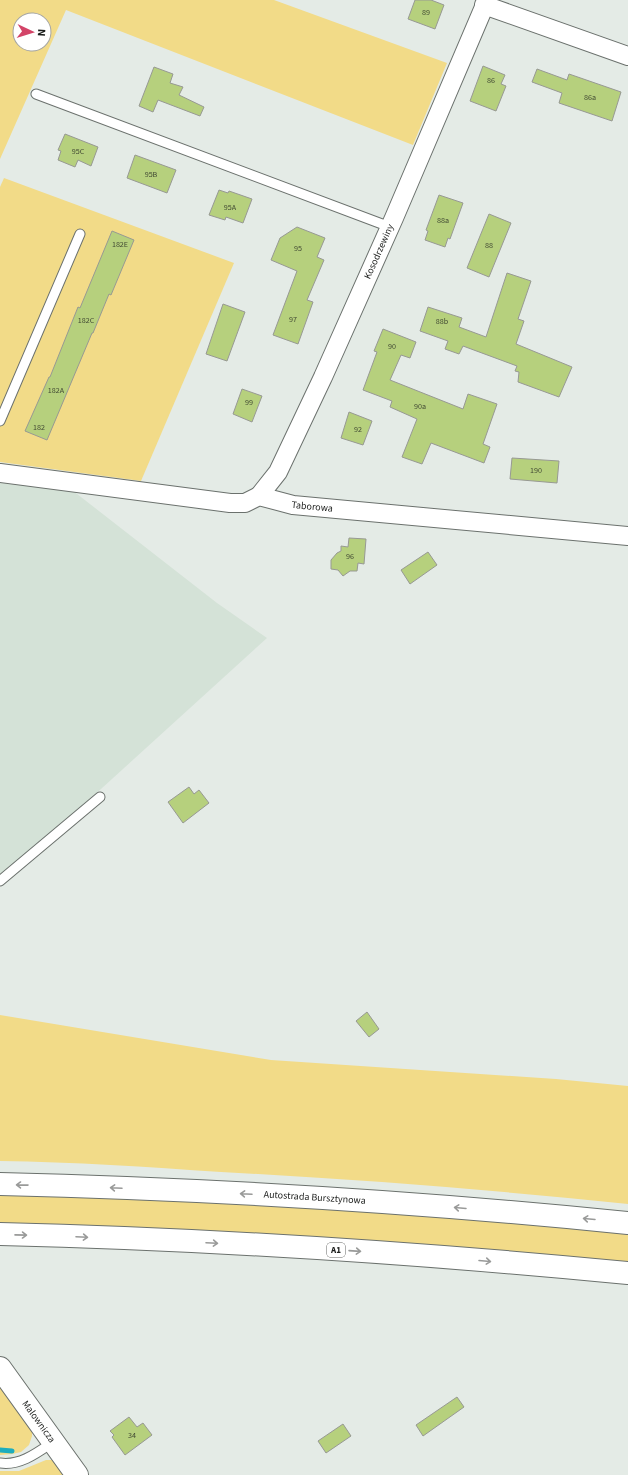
<svg xmlns="http://www.w3.org/2000/svg" width="628" height="1475" font-family="'Source Sans 3',sans-serif">
  <rect width="100%" height="100%" fill="#e4ebe6"/>
  <path fill="#d4e2d7" d="M0,473L63,483L217,603L267,638L101,789L0,875Z"/>
  <g fill="#f2db88" fill-rule="evenodd">
    <path d="M0,0H274L447,63L413,145L66,10L0,159ZM20,20H44V44H20Z"/>
    <path d="M4,178L234,263L141,481L0,462V187Z"/>
    <path d="M0,1015L271,1060L556,1079L628,1086V1204C493,1190 357,1179 221,1172C147,1167 74,1162 0,1161Z"/>
    <path d="M0,1194C152,1200 303,1207 455,1218C513,1223 570,1229 628,1234V1263L127,1228L0,1223Z"/>
    <path d="M0,1382L32,1431V1436L29,1445L21,1452L12,1454L0,1455Z"/>
    <path d="M46,1460H53L67,1475H0V1471H19Z"/>
  </g>
  <g fill="none" stroke-linecap="round" stroke-linejoin="round">
    <path stroke="#1eadbe" stroke-width="5" d="M0,1450L12,1451"/>
  </g>
  <g fill="#b6d07d" stroke="#979993">
    <path d="M415,0H431L444,5L435,29L408,19Z"/>
    <path d="M483,66L505,75L501,84L506,86L496,111L470,101Z"/>
    <path d="M154,67L173,74L170,83L183,87L179,95L204,107L200,116L158,100L153,112L139,106Z"/>
    <path d="M537,69L567,80L569,74L621,92L612,121L559,103L562,93L532,82Z"/>
    <path d="M65,134L98,147L91,166L78,160L75,167L58,160L61,151L58,150Z"/>
    <path d="M135,155L176,170L167,193L127,178Z"/>
    <path d="M219,190L228,193L229,191L252,199L243,223L226,217L225,220L209,215Z"/>
    <path d="M439,195L463,203L450,239L448,238L445,247L425,240L428,231L426,230Z"/>
    <path d="M489,214L511,223L489,277L467,268Z"/>
    <path d="M297,227L325,238L317,257L324,260L307,300L313,302L298,344L273,335L297,271L271,260L280,238Z"/>
    <path d="M112,231L134,240L111,295L109,294L93,333H92L47,440L25,431L49,377H50L78,307L80,308Z"/>
    <path d="M507,273L531,281L518,319L524,321L516,344L572,367L559,397L518,382L519,372L515,371L517,366L463,346L459,354L445,349L448,341L420,331L428,307L462,318L459,327L486,337Z"/>
    <path d="M223,304L245,312L227,361L206,354Z"/>
    <path d="M383,329L416,342L410,358L401,355L390,380L463,409L468,394L497,404L483,444L490,447L484,463L431,443L422,464L402,457L417,419L390,407L392,401L363,390L377,352L374,351Z"/>
    <path d="M242,389L262,396L252,422L233,414Z"/>
    <path d="M349,412L372,421L363,445L341,438Z"/>
    <path d="M512,458L559,461L557,483L510,479Z"/>
    <path d="M349,538L366,539L364,564L358,563L357,571H350L343,576L338,570L331,569V560L337,553L341,551V546L348,547Z"/>
    <path d="M428,552L437,565L410,584L401,570Z"/>
    <path d="M189,787L194,794L199,790L209,803L183,823L168,802Z"/>
    <path d="M367,1012L379,1029L369,1037L356,1021Z"/>
    <path d="M457,1397L464,1407L423,1436L416,1425Z"/>
    <path d="M129,1417L137,1427L143,1423L152,1435L125,1455L112,1437L114,1435L110,1431Z"/>
    <path d="M343,1424L351,1436L326,1453L318,1441Z"/>
  </g>
  <g fill="none" stroke-linecap="round" stroke-linejoin="round">
    <defs>
      <g id="lane">
        <path d="M36,94L390,227"/>
        <path d="M0,421L80,234"/>
        <path d="M0,881L100,797"/>
        <path d="M0,1463C20,1466 37,1453 53,1442"/>
      </g>
      <g id="street">
        <path d="M484,5L628,56"/>
        <path id="s1" d="M0,473L230,503H245L259,496L293,505L628,536"/>
        <path id="s2" d="M259,496L278,472L323,377L394,218L487,0"/>
      </g>
      <g id="secondary">
        <path id="s3" d="M0,1368L77,1475"/>
      </g>
      <g id="highway">
        <path id="s4" d="M0,1184C209,1189 420,1202 628,1223"/>
        <path d="M0,1234C210,1239 419,1253 628,1273"/>
      </g>
    </defs>
    <use href="#lane" stroke="#6b716d" stroke-width="11"/>
    <use href="#street" stroke="#6b716d" stroke-width="20"/>
    <use href="#secondary" stroke="#6b716d" stroke-width="24"/>
    <use href="#highway" stroke="#6b716d" stroke-width="24"/>
    <use href="#lane" stroke="#fff" stroke-width="9"/>
    <use href="#street" stroke="#fff" stroke-width="18"/>
    <use href="#secondary" stroke="#fff" stroke-width="22"/>
    <use href="#highway" stroke="#fff" stroke-width="22"/>
  </g>
  <defs><path id="oneway-shaft" d="M-6 0H5M1.5-3L5.5 0L1.5 3" fill="none" stroke-width="1.6" stroke-linecap="round" stroke-linejoin="round"/></defs>
  <g stroke="#999a99">
    <use href="#oneway-shaft" transform="translate(22 1185) rotate(-179)"/>
    <use href="#oneway-shaft" transform="translate(116 1188) rotate(-177)"/>
    <use href="#oneway-shaft" transform="translate(246 1194) rotate(-177)"/>
    <use href="#oneway-shaft" transform="translate(460 1208) rotate(-175)"/>
    <use href="#oneway-shaft" transform="translate(589 1219) rotate(-175)"/>
    <use href="#oneway-shaft" transform="translate(21 1235) rotate(1)"/>
    <use href="#oneway-shaft" transform="translate(82 1237) rotate(3)"/>
    <use href="#oneway-shaft" transform="translate(212 1243) rotate(3)"/>
    <use href="#oneway-shaft" transform="translate(355 1251) rotate(4)"/>
    <use href="#oneway-shaft" transform="translate(485 1261) rotate(5)"/>
  </g>
  <g text-anchor="middle" dominant-baseline="central" stroke-width="3" stroke-linejoin="round" paint-order="stroke">
    <g font-size="8" fill="#424a34">
      <text x="426" y="12">89</text>
      <text x="491" y="80">86</text>
      <text x="590" y="97">86a</text>
      <text x="78" y="151">95C</text>
      <text x="151" y="174">95B</text>
      <text x="230" y="207">95A</text>
      <text x="443" y="220">88a</text>
      <text x="120" y="244">182E</text>
      <text x="489" y="245">88</text>
      <text x="298" y="248">95</text>
      <text x="293" y="319">97</text>
      <text x="86" y="320">182C</text>
      <text x="442" y="321">88b</text>
      <text x="392" y="346">90</text>
      <text x="56" y="390">182A</text>
      <text x="249" y="402">99</text>
      <text x="420" y="406">90a</text>
      <text x="39" y="427">182</text>
      <text x="358" y="429">92</text>
      <text x="536" y="470">190</text>
      <text x="350" y="556">96</text>
      <text x="132" y="1435">34</text>
    </g>
    <rect fill="#fff" stroke="#606260" stroke-width="1" x="327" y="1243" width="18" height="14" rx="3"/>
    <g font-size="9" font-weight="bold" fill="#1c1e1c">
      <text x="336" y="1250">A1</text>
    </g>
    <g font-size="10" fill="#1c1e1c" stroke="#fff">
      <text stroke="none"><textPath href="#s2" startOffset="273">Kosodrzewiny</textPath></text>
      <text stroke="none"><textPath href="#s1" startOffset="317">Taborowa</textPath></text>
      <text stroke="none"><textPath href="#s4" startOffset="315">Autostrada Bursztynowa</textPath></text>
      <text stroke="none"><textPath href="#s3" startOffset="66">Malownicza</textPath></text>
    </g>
  </g>
  <g transform="translate(32 32) rotate(94)"><circle r="19" fill="#ffffff" stroke="#a4a5a4"/>
  <path d="M0-3L7 15L0 10L-7 15Z" fill="#d34468"/>
  <text y="-6" font-size="11" font-weight="bold" text-anchor="middle" fill="#1c1e1c">N</text>
  </g>
</svg>
